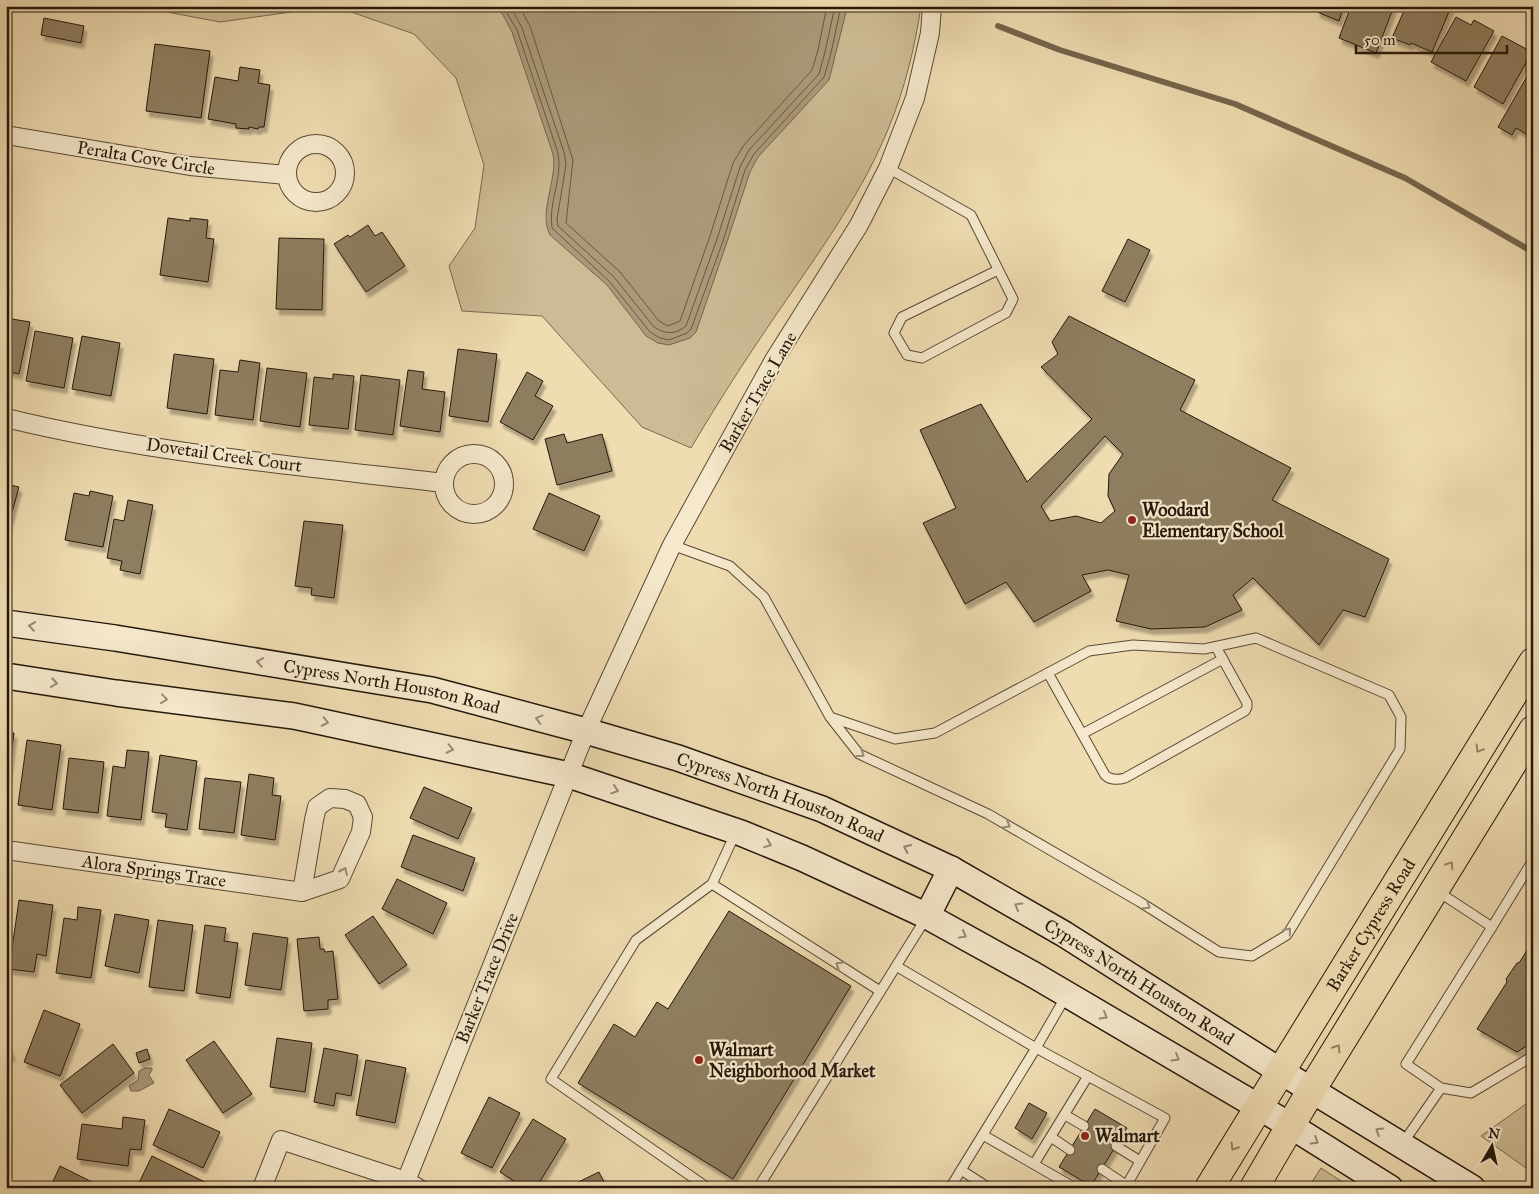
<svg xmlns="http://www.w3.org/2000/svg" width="1539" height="1194" font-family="'IM FELL Great Primer',serif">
  <defs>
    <filter id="shadow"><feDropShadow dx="3" dy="5.5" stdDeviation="1" flood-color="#0004"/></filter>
  </defs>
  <rect width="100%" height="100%" fill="#efdcb1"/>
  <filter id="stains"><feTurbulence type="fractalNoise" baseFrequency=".004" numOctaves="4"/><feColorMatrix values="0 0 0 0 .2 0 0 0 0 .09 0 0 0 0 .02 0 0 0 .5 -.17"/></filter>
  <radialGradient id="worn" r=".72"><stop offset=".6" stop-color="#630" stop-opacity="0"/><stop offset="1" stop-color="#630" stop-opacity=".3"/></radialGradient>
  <g fill="#cdbb95" stroke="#796a50">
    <path d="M135,6H921C915,47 905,88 889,127C864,189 825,244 787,299C753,348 721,397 691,448L642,427L542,316L462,311L449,266L475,228L484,165L456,78L414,34L334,6L220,22Z"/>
    <path d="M1533,1099V1173L1481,1136Z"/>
    <path d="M1321,1168L1352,1188H1308Z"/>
  </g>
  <g fill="#aa9978" stroke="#75654c">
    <path d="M494,6H846V12L829,80L758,157L750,172L727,242L696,332L690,338L669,345L658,343L646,336L607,285L550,235C538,212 558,179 553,154L512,32L503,15Z"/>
    <path d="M145,1068H152V1070L149,1075L154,1083L139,1091H131L129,1086L138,1080L139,1071Z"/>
  </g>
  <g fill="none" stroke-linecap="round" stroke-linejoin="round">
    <g stroke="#685841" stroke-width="1">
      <path d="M501,6L507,13L517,30L558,153C563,178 548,203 552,228L610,282L650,332L660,338L669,340L687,333L691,329L723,241L745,170L754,154L824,77L831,53L841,6"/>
      <path d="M510,6L522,28L564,152L566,165L557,219L558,226L614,277L654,327C665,334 675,335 686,326L717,239L740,167L749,150L819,74L825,52L835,6"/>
      <path d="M519,6L530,26L573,160L566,223L620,272L659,321L668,326L680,321L710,236L733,163L744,145L812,70L818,50L827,6"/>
    </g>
    <path stroke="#75654c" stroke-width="6" d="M998,26L1060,50L1235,104L1405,178L1533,252"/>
  </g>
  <g fill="#8e7e61" stroke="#25180a" fill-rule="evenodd" filter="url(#shadow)">
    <path d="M1319,6H1344L1339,21L1317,12Z"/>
    <path d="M1351,6H1394L1376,53L1339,38Z"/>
    <path d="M1406,6L1451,7L1432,52L1411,43L1410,45L1392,38Z"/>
    <path d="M1456,17L1471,25L1474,20L1494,31L1466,81L1431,62Z"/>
    <path d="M44,18L84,26L81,43L41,35Z"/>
    <path d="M1502,36L1532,52L1503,104L1474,87Z"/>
    <path d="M155,44L210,51L201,118L146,111Z"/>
    <path d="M1533,66V138L1516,128L1512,135L1498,127Z"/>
    <path d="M240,67L260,70L258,83L270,85L264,127H259L258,129L249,127V129L236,128V124L208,119L215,77L238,81Z"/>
    <path d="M168,218L190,221V218L208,220L206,238L214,239L208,282L160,275Z"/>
    <path d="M368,225L375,236L382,232L405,266L366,292L334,244L348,235L350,237Z"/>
    <path d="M279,238L324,239L322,310L276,309Z"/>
    <path d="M1128,239L1150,250L1125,302L1102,291Z"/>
    <path d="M1069,316L1195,380L1180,410L1291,468L1272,500L1389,559L1365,617L1343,610L1319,645L1253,578L1233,595L1242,610L1205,627L1151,629L1116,621L1129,575L1108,570L1082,575L1091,591L1034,622L1006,582L965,604L923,523L956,508L920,430L981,404L1027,482L1092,419L1041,367L1058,354L1052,342ZM1105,436L1123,454L1109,474L1108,496L1115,511L1101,523L1076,516L1050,521L1041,506Z"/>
    <path d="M6,318L30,322L19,374L6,371Z"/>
    <path d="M35,331L73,338L64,388L26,381Z"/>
    <path d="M82,336L120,343L111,396L72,389Z"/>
    <path d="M458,349L497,354L488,422L449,416Z"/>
    <path d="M174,354L214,359L207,414L167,408Z"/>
    <path d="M240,360L260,363L253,420L215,415L220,370L238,372Z"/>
    <path d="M267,368L307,373L300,427L260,421Z"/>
    <path d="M408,370L424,372L422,389L445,392L440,432L400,426Z"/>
    <path d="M527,372L543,381L535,396L553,406L533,440L500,422Z"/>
    <path d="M333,374L354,376L348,429L309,425L314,377L333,379Z"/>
    <path d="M361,375L400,380L393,435L355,430Z"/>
    <path d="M564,434L567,443L602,434L612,471L557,485L545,439Z"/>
    <path d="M6,484L19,487L6,534Z"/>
    <path d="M90,491L113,496L103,547L65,540L74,493L89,496Z"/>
    <path d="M549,493L600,516L584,551L533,529Z"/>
    <path d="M128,500L153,505L140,574L120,570L122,561L107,558L114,519L124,521Z"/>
    <path d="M304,521L343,525L334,598L311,595L312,588L295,586Z"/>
    <path d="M6,732L14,733L6,793Z"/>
    <path d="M27,740L61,745L52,810L18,805Z"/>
    <path d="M127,750L149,752L141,820L107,816L113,766L125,768Z"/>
    <path d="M160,755L197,761L187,830L165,827L167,814L152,812Z"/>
    <path d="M69,758L104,762L98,813L63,809Z"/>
    <path d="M249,774L274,778L272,795L281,796L275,840L241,835Z"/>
    <path d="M205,778L241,782L234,833L199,829Z"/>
    <path d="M424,787L472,808L458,839L410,818Z"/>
    <path d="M413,835L475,858L463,891L401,867Z"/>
    <path d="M397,879L447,903L433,934L382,909Z"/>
    <path d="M19,900L53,905L46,956L37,954L34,972L9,969Z"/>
    <path d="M78,907L101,910L91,978L56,973L64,918L77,920Z"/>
    <path d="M729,911L851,986L733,1179L578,1083L614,1024L635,1037L657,1002L668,1009Z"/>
    <path d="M115,914L149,920L139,973L105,966Z"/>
    <path d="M373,916L407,965L379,984L345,935Z"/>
    <path d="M158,920L193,925L184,991L149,987Z"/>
    <path d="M205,925L226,928L224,941L238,943L230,998L196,993Z"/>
    <path d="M253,933L288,938L281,990L245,985Z"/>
    <path d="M319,937L320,949H324L325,952L333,951L338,999L328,1000V1009L304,1011L297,939Z"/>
    <path d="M1533,941V1042L1517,1052L1477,1029L1507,982L1506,979L1517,963H1519Z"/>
    <path d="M44,1010L80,1024L60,1076L24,1062Z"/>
    <path d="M6,1035L12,1056L6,1057Z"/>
    <path d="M277,1038L312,1043L305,1092L270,1087Z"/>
    <path d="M214,1041L252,1094L223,1113L186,1060Z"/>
    <path d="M113,1044L134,1073L82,1113L60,1085Z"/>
    <path d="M324,1048L358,1055L351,1096L336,1093L334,1106L314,1102Z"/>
    <path d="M147,1049L150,1059L139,1063L136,1053Z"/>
    <path d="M366,1060L406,1068L395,1123L356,1115Z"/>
    <path d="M489,1097L520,1113L492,1168L461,1153Z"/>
    <path d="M1029,1103L1047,1113L1032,1139L1015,1128Z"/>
    <path d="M169,1109L220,1132L203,1168L153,1145Z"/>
    <path d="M1095,1109L1127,1128L1091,1186L1059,1167Z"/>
    <path d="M123,1117L145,1120L141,1150L130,1149L128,1166L77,1159L82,1124L122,1129Z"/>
    <path d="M533,1119L566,1139L536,1188H525L500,1172Z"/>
    <path d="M152,1156L213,1186L211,1188L137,1187Z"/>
    <path d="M60,1166L104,1188H50Z"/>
    <path d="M599,1172L607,1188H566Z"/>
  </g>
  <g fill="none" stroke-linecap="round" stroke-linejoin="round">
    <defs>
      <g id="service">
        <path d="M888,168L971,215L1013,299L1006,313L922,358L907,355L894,333L902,317L998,270"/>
        <path d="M672,545L730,566L764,597L830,717L859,754L988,814L1140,902L1219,952L1252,956L1287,935L1400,749L1401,717L1389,695L1256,638L1204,649L1133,645L1089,651L935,733L895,739L830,717"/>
        <path d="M1048,673L1105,775C1111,781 1118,780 1125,778L1245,711L1247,707V703L1216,647"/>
        <path d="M1082,734L1223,659"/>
        <path d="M712,884L880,991"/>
        <path d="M1492,927L1533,860"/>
        <path d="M896,966L1036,1048L950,1188"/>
        <path d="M1066,996L1036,1048L1165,1118L1125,1188"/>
        <path d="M1441,1088L1471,1093L1533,1056"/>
        <path d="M1065,1115L1084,1126"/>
        <path d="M983,1135L1075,1188"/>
        <path d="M1051,1137L1070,1150"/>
        <path d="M1403,1143L1441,1088L1406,1064L1492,927L1437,891"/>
        <path d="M1116,1146L1140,1161"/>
        <path d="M1034,1164L1088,1076"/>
        <path d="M1102,1169L1126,1185"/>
        <path d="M961,1170L989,1188"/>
        <path d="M708,1188L551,1079L636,940L712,884L735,834"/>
        <path d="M758,1188L926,918"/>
      </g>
      <g id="minor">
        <path d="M6,135L190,166L286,175"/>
        <circle cx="316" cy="173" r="29"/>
        <path d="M6,418C149,453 298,466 444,483"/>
        <circle cx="474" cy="484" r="30"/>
        <path d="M6,850L302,892L340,879L361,832L363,817L357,804L345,799L330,798L317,807L314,820L302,892"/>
        <path d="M406,1181L586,731L672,545L774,360L859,225L888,168L915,98L930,33L932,6"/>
        <path d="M262,1188L281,1140L406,1181L418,1188"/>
      </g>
      <g id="secondary">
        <path id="s1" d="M6,623L115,638L432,690L586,731L678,758L822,809L951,869L1064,934L1280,1071L1472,1188"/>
        <path d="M6,676L116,693L294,716L569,775L741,833L802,858L927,916L1034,975L1291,1126L1390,1188"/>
        <path d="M927,916L951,869"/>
      </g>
      <g id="primary">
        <path id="s2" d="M1209,1188L1533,662"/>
        <path d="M1254,1188L1312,1089L1533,730"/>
      </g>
    </defs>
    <use href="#service" stroke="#584934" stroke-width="11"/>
    <use href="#minor" stroke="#584934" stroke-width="20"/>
    <use href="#secondary" stroke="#25180a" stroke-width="28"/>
    <use href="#primary" stroke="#25180a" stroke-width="30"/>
    <use href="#service" stroke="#f5e8cc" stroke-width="9"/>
    <use href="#minor" stroke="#f5e8cc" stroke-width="18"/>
    <use href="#secondary" stroke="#f5e8cc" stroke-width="25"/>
    <use href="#primary" stroke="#efdcb1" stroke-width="28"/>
  </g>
  <defs><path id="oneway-chevron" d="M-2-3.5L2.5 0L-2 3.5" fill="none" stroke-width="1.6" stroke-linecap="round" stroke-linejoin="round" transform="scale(1.25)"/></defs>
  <g stroke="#978a75">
    <use href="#oneway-chevron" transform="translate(32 626) rotate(-172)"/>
    <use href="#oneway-chevron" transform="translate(260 662) rotate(-171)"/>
    <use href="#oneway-chevron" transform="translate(54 683) rotate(9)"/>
    <use href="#oneway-chevron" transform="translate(164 699) rotate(7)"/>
    <use href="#oneway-chevron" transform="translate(539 719) rotate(-165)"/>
    <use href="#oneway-chevron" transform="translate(325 722) rotate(12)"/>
    <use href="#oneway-chevron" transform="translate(450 749) rotate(12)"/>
    <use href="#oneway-chevron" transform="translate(861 754) rotate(36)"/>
    <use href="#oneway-chevron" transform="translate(615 790) rotate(18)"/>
    <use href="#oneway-chevron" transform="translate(1007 825) rotate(30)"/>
    <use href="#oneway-chevron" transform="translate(768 844) rotate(22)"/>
    <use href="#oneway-chevron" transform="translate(907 848) rotate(-155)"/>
    <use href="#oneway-chevron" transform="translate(344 871) rotate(-66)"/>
    <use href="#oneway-chevron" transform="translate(1018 906) rotate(-150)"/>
    <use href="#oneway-chevron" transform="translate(1147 906) rotate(32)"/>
    <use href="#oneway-chevron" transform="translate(1288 931) rotate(-51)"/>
    <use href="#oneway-chevron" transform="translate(963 935) rotate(29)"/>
    <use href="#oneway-chevron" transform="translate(839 965) rotate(-148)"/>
    <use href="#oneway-chevron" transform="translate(1104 1016) rotate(30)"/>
    <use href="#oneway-chevron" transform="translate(1176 1058) rotate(30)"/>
    <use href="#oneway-chevron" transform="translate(1379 1131) rotate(-148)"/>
    <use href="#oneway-chevron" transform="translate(1315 1141) rotate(32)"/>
  </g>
  <g stroke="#948466">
    <use href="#oneway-chevron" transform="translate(1479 749) rotate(122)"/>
    <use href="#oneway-chevron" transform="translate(1450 865) rotate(-58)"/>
    <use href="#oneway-chevron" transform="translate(1337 1048) rotate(-58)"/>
    <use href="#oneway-chevron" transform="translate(1234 1147) rotate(122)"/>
  </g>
  <g fill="#8f2418" stroke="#f5e8cc" stroke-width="2">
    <circle cx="1132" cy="520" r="5"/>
    <circle cx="699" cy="1060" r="5"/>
    <circle cx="1085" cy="1136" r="5"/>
  </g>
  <g text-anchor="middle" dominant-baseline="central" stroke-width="4.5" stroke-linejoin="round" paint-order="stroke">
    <g font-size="18" fill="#25180a" stroke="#f5e8cc">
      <text transform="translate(146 158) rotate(9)">Peralta Cove Circle</text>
      <text transform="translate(758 392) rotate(-60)">Barker Trace Lane</text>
      <text transform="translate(224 455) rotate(8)">Dovetail Creek Court</text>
      <text stroke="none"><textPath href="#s1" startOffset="391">Cypress North Houston Road</textPath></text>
      <text stroke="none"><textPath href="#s1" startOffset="796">Cypress North Houston Road</textPath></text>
      <text transform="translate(154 871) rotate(8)">Alora Springs Trace</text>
      <text stroke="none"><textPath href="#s2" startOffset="309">Barker Cypress Road</textPath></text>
      <text transform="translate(487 978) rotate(-68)">Barker Trace Drive</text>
      <text stroke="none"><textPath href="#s1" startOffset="1201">Cypress North Houston Road</textPath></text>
    </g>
    <g font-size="18" font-weight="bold" fill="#25180a" stroke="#f5e8cc" text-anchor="start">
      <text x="1142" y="510">Woodard<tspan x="1142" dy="21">Elementary School</tspan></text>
      <text x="709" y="1050">Walmart<tspan x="709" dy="21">Neighborhood Market</tspan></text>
      <text x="1095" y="1136">Walmart</text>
    </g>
  </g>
  <rect width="1539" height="1194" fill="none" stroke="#efdcb1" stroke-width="25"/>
  <rect x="8" y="8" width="1524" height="1179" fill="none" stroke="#25180a" stroke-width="2.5"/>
  <rect x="12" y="12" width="1514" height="1169" fill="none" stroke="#25180a"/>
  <g transform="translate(1492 1146) rotate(9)" stroke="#f5e8cc" stroke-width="4" paint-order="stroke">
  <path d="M0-4L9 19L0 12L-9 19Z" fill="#25180a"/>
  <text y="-8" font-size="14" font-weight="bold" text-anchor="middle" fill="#25180a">N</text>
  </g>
  <path d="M1356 45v8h151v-8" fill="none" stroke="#25180a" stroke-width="2.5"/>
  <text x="1364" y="45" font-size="15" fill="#25180a" stroke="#f5e8cc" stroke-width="4" paint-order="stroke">50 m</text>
  <rect width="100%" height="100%" filter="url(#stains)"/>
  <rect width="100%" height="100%" fill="url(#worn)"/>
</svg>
